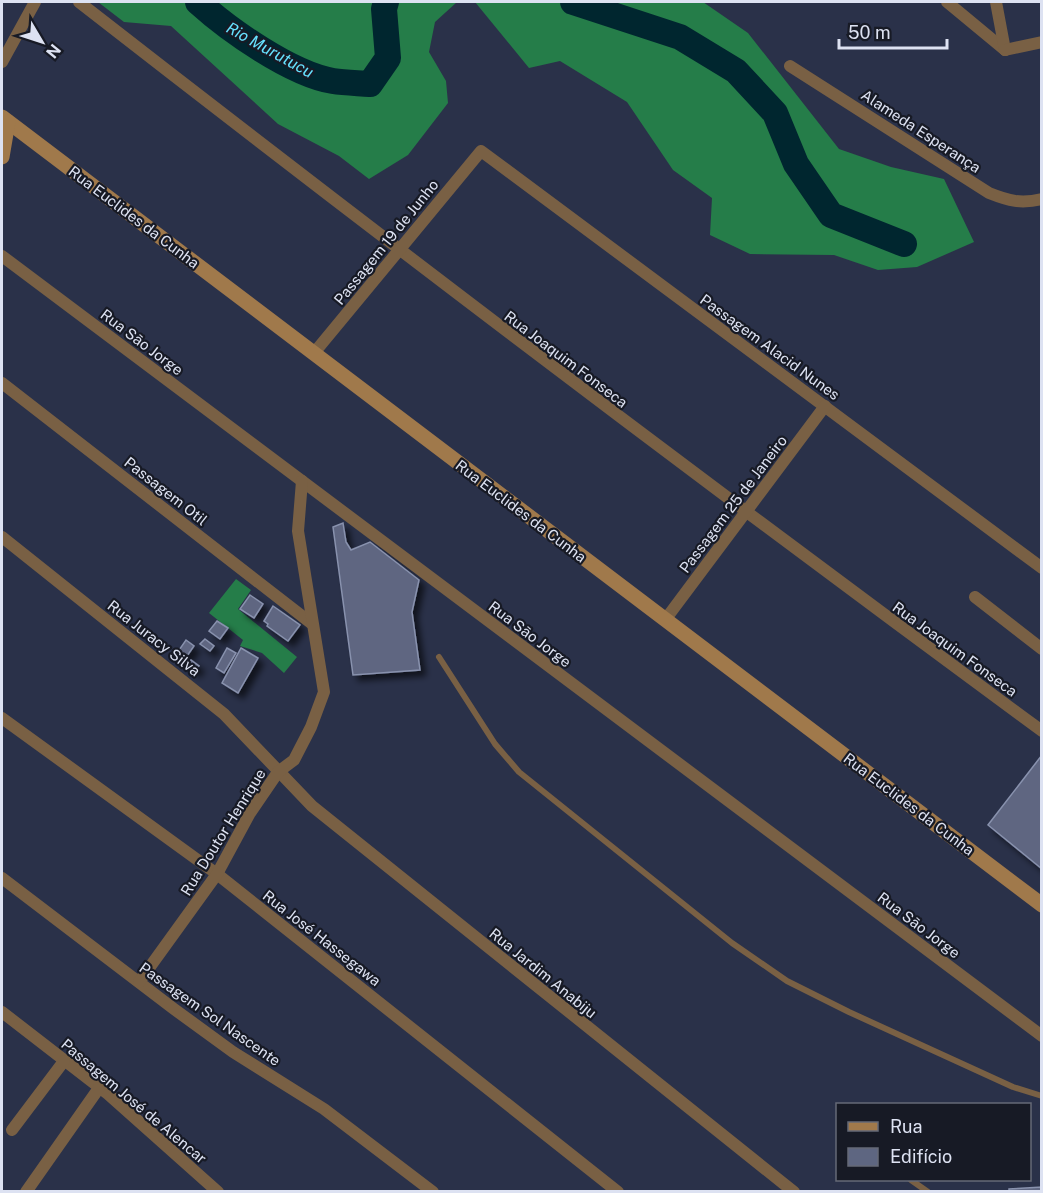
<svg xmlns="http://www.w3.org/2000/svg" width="1043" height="1193" font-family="'Public Sans',sans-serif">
  <defs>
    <filter id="shadow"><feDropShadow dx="5.5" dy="5.5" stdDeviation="3" flood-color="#0009"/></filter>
  </defs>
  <rect width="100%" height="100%" fill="#2a3149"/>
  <g fill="#257d49">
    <path d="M98,2H457L435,22L429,52L446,81L448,103L408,155L369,179L339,156L278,124L171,26L124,22Z"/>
    <path d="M475,2H703L748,33L839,149L891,167L944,179L974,242L917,267L878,270L834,255L750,254L710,235L712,198L673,170L627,102L560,61L529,68Z"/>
    <path d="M236,579L251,590L238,609L297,657L284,673L262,653L240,646L243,640L209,613Z"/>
  </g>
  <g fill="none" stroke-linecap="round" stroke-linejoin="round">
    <g stroke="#00262f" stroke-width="26">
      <path d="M198,2C229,30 291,74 333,81C345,83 358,83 370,84L388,58L384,9L386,2"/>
      <path d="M573,2L680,37L736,71L775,113L796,164L831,215L904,244"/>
    </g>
  </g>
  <g fill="#5e6681" stroke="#8992ae" stroke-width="1.5" filter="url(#shadow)">
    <path d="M343,523L346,542L351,550L370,542L419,580L412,612L420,670L353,675L333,527Z"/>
    <path d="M250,595L263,604L254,618L240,609Z"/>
    <path d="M273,606L300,625L288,641L267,626L268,624L264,621Z"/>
    <path d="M217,621L228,628L220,639L209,631Z"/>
    <path d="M205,639L214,646L210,651L200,644Z"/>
    <path d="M186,640L194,646L185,659L177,653Z"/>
    <path d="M227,648L236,653L224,673L216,668Z"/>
    <path d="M241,648L258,658L238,693L222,683Z"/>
    <path d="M191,660L199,666L194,672L187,666Z"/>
    <path d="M1042,755V869L988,825Z"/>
    <path d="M1042,1187V1192H1009V1189Z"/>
  </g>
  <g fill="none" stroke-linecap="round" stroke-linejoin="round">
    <g stroke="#796044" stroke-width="6">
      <path d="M439,657L495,744L519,772L732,943L787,981L849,1012L1013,1087L1042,1096"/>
      <path d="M911,1180L928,1192"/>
    </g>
    <g stroke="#796044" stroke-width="12">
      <path d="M79,2C396,249 717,492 1042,731"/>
      <path d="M947,2L1005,50"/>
      <path d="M996,2L1005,50"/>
      <path d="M1005,50L1042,42"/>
      <path d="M2,62L35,2"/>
      <path d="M790,66L989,193C1009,201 1021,204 1042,199"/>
      <path d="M2,256L1042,1036"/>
      <path d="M314,353L481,151L1042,568"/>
      <path d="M2,383L311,623"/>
      <path d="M2,537L224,714L312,806L794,1192"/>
      <path d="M975,597L1042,649"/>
      <path d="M665,620L825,406"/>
      <path d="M2,718L217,874L618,1192"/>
      <path d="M2,878L174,1009L233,1052L324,1109L433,1192"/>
      <path d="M139,982L217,874L250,813L278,772L294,760L311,727L324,692L298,531L302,481"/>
      <path d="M2,1012L108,1094L218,1192"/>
      <path d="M12,1130L64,1061"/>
      <path d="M26,1192L99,1088"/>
    </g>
    <g stroke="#a0794b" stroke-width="15">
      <path d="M2,117L1042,905"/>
      <path d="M2,157L8,122"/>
    </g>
  </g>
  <g text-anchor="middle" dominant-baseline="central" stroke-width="4.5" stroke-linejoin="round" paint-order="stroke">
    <g font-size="15" fill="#dde2f2" stroke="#171a25">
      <text transform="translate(921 131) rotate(33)">Alameda Esperança</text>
      <text transform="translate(134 217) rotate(37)">Rua Euclides da Cunha</text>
      <text transform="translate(386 242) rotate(-51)">Passagem 19 de Junho</text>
      <text transform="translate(142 342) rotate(37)">Rua São Jorge</text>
      <text transform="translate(770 347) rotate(36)">Passagem Alacid Nunes</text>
      <text transform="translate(566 359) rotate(37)">Rua Joaquim Fonseca</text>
      <text transform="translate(166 491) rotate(38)">Passagem Otil</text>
      <text transform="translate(733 504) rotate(-53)">Passagem 25 de Janeiro</text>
      <text transform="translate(521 511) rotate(37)">Rua Euclides da Cunha</text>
      <text transform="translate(530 634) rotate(37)">Rua São Jorge</text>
      <text transform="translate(154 638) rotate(38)">Rua Juracy Silva</text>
      <text transform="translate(955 649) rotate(36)">Rua Joaquim Fonseca</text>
      <text transform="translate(909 804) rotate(37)">Rua Euclides da Cunha</text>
      <text transform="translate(223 832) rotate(-58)">Rua Doutor Henrique</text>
      <text transform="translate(919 925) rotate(37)">Rua São Jorge</text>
      <text transform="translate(322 938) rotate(38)">Rua José Hassegawa</text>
      <text transform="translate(543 973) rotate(39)">Rua Jardim Anabiju</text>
      <text transform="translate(210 1014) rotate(35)">Passagem Sol Nascente</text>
      <text transform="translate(134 1101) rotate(40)">Passagem José de Alencar</text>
    </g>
    <g font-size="16" font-style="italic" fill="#66e2ff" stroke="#171a25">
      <text transform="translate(270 50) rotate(29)">Rio Murutucu</text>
    </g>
  </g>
  <rect width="1043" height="1193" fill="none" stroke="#dde2f2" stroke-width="6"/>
  <rect x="836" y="1103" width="195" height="78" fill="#171a25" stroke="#666a77" stroke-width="1.5"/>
  <rect x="848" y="1122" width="30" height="9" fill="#a0794b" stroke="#666a77" stroke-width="1.5"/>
  <text x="890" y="1133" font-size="18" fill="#dde2f2">Rua</text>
  <rect x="848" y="1148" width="30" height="18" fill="#5e6681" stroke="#666a77" stroke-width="1.5"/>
  <text x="890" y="1163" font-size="18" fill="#dde2f2">Edifício</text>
  <g transform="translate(42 42) rotate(129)" stroke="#171a25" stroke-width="4.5" paint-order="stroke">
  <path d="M0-4.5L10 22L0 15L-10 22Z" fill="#dde2f2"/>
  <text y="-9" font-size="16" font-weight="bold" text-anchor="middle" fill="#dde2f2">N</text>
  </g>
  <path d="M839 39v9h108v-9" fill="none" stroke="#dde2f2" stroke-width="3"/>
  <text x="848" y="39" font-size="18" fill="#dde2f2" stroke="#171a25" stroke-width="4.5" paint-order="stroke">50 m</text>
</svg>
